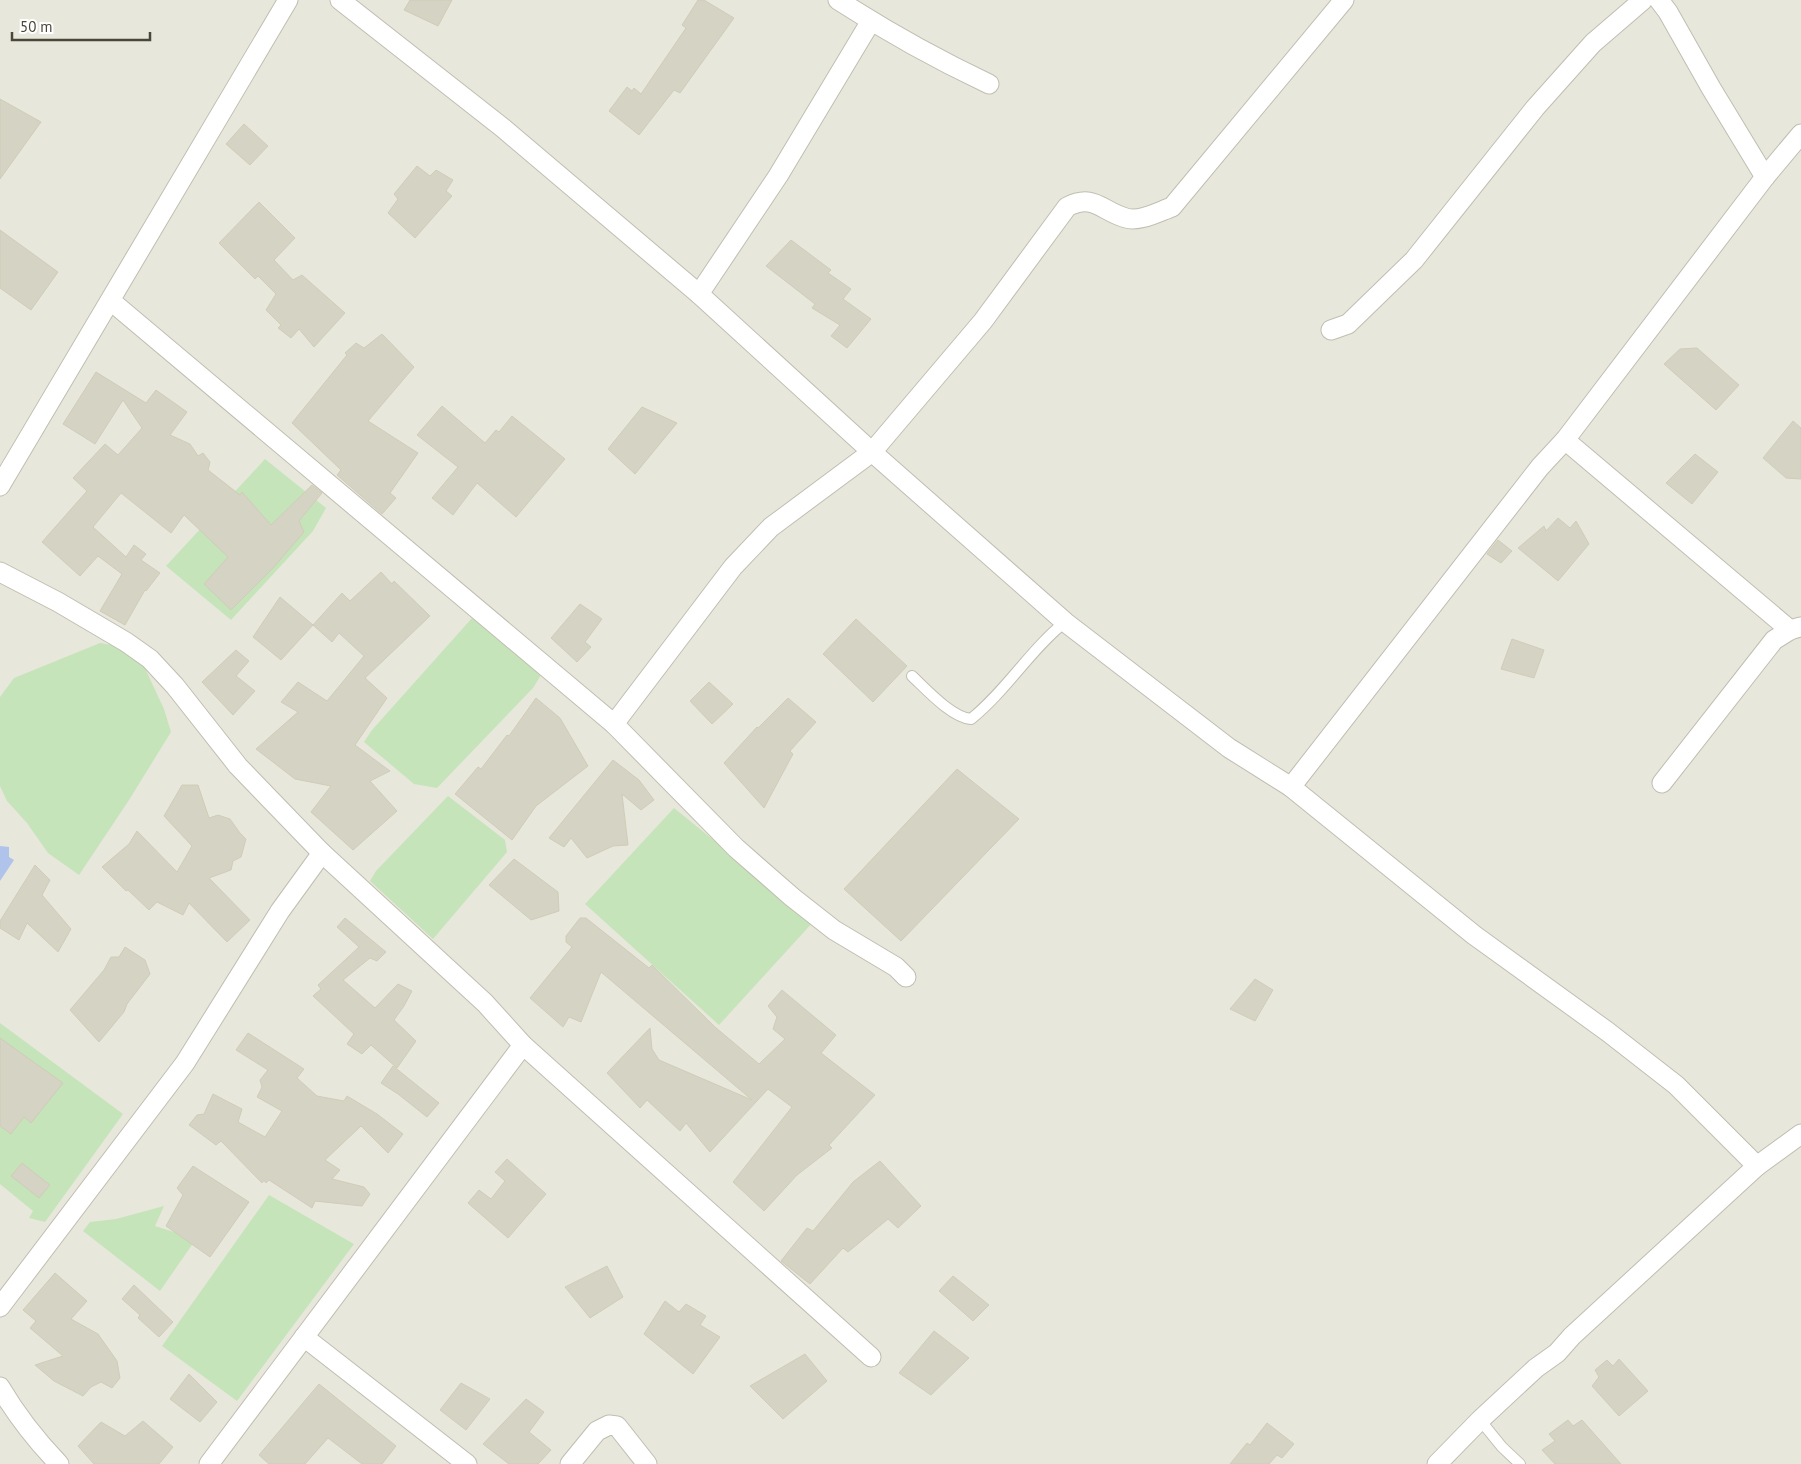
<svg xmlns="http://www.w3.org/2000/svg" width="1801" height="1464" font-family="'PT Sans',sans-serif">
  <rect width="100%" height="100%" fill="#f5f4ed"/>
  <rect fill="#e8e7db" x="0" y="0" width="1801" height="1464"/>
  <g fill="#c6e4ba">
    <path d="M265,459L326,508L313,531L231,620L166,566Z"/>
    <path d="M472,618L541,675L533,688L437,788L414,784L364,742L372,730Z"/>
    <path d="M100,643L136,649L164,709L171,732L129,800L79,875L48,853L27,823L7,801L0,786V697L14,678Z"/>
    <path d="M448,796L505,840L507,852L433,939L370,881L376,871Z"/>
    <path d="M674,808L814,921L719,1025L585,904Z"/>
    <path d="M0,1023L123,1114L45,1222L29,1218L33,1211L0,1184Z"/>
    <path d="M269,1195L354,1244L237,1401L162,1346Z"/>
    <path d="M164,1206L155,1226L196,1239L160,1291L83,1231L90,1222L116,1219Z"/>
  </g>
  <path fill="#b0c3ea" d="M0,846L9,847V857L14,860L0,881Z"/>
  <g fill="#d5d3c3" stroke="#d0ccb7">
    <path d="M410,0H452L438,26L404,10Z"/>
    <path d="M698,0H704L734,18L680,93L674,90L639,135L609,111L627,87L632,91L634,88L641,94L686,28L682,25Z"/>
    <path d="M0,99L41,122L0,179Z"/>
    <path d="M244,124L268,146L250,165L226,144Z"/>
    <path d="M417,166L430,176L436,170L453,180L446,191L452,196L415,238L388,213L398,199L394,194Z"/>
    <path d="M259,202L295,238L274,260L293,280L302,275L345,313L314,347L299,329L291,338L278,328L281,325L266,310L276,294L258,276L255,279L219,243Z"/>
    <path d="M0,230L58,272L31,310L0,288Z"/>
    <path d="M791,240L831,270L828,273L851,289L843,299L871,319L847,348L831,336L840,325L812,308L815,304L766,266Z"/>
    <path d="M382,334L414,367L368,421L418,453L390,493L396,498L382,514L337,475L341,470L292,423L347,355L345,353L356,343L364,348Z"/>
    <path d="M1697,348L1739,385L1716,410L1664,364L1680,349Z"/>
    <path d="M96,372L146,403L156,390L187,412L170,435L190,444L198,456L203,453L210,462L208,470L240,495L242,492L271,525L312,485L322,493L299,521L304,532L273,568L231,610L204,584L228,557L184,515L171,533L121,493L93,527L126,557L134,545L146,554L141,560L160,573L146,591L145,590L125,625L100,611L122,574L98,556L80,576L42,542L87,491L73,478L105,444L118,455L142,428L123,400L95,444L63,424Z"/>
    <path d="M442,406L485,443L496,430L499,432L512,416L565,459L516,517L477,483L453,515L432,498L458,467L417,435Z"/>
    <path d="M642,407L677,423L635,474L608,449Z"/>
    <path d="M1793,421L1801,428V479L1786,478L1763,458Z"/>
    <path d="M1695,454L1718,472L1692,504L1666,483Z"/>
    <path d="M1558,518L1570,528L1576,521L1589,544L1558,581L1518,548L1544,526L1546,531Z"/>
    <path d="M1498,540L1512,551L1501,563L1487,554Z"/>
    <path d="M381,572L392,584L394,581L430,616L365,678L387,698L355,745L390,771L370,781L397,811L353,850L311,812L331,786L295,779L256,749L298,712L281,702L298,682L327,701L364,656L339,633L332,642L313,625L342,593L350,601Z"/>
    <path d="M280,597L313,625L281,660L253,637Z"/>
    <path d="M580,604L602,619L585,642L591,647L577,662L551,638Z"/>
    <path d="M856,619L907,666L873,702L823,654Z"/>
    <path d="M1512,639L1544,650L1534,678L1501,669Z"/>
    <path d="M236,650L249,661L236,676L255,691L233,715L202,682Z"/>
    <path d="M709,682L733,704L712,724L690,701Z"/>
    <path d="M536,698L560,718L588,766L536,806L512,840L455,794L478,767L481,769L507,735L509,736Z"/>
    <path d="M788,698L816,722L790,751L793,754L764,808L724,763L757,727L758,728Z"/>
    <path d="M613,760L639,780L654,800L641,810L622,794L628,845L613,846L587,858L571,838L564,847L549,838Z"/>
    <path d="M957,769L1019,819L901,941L844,889Z"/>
    <path d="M182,785H198L209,818L218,815L230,819L240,833L246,839L241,857L233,861L231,870L209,878L250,920L227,942L189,903L183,915L157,902L149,910L128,890L126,891L102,867L129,844L137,831L177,872L192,846L164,816Z"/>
    <path d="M514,859L558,892L559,911L531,920L489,885Z"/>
    <path d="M35,865L50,880L42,895L71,929L58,952L27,923L19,940L0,928V921Z"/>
    <path d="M345,918L386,952L377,961L370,958L343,980L375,1008L398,984L412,991L404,1006L394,1020L416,1041L397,1068L371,1045L362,1054L347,1044L354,1034L313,996L321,989L318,985L359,947L337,927Z"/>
    <path d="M580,918H586L649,968L652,965L715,1027L759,1064L785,1039L773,1029L777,1017L768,1006L782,990L836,1035L821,1053L875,1095L829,1145L832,1148L797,1175L764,1211L733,1182L792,1107L768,1089L710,1152L686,1123L680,1131L647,1100L640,1108L607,1073L650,1028L652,1049L659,1060L752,1100L601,972L581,1022L569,1017L563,1027L530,998L572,947L566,942V936Z"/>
    <path d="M125,947L145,960L150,974L127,1004L124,1012L99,1042L70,1010L104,970L111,957H119Z"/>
    <path d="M1255,979L1273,990L1255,1021L1230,1009Z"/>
    <path d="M248,1033L304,1069L297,1078L317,1096L344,1101L347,1096L377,1114L403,1134L388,1153L361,1126L325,1160L340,1170L332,1179L364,1187L370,1194L362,1206L315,1201L312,1208L269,1180L266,1183L264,1180L262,1183L221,1141L216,1145L189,1125L197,1115L204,1114L213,1094L242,1109L238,1122L265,1137L282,1111L257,1097L262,1087L260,1080L268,1070L236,1050Z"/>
    <path d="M0,1038L63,1083L31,1123L24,1117L11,1134L0,1126Z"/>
    <path d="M393,1066L439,1103L427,1117L398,1094L381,1083Z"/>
    <path d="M507,1159L546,1194L508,1238L468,1203L479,1190L491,1199L505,1181L495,1172Z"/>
    <path d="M880,1161L921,1206L898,1228L888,1219L848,1252L843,1248L810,1284L781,1261L807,1228L813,1231L853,1182Z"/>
    <path d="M22,1163L50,1185L39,1198L11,1176Z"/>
    <path d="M193,1166L249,1202L210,1257L166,1226L183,1195L177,1188Z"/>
    <path d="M607,1266L623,1297L590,1318L565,1287Z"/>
    <path d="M55,1273L87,1301L71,1319L98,1334L117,1361L120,1378L112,1388L101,1382L91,1387L83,1396L54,1381L35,1365L63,1356L30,1328L36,1321L23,1310Z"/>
    <path d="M953,1276L989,1305L973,1321L939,1291Z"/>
    <path d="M134,1285L173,1322L159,1337L138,1318L140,1315L122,1299Z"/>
    <path d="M665,1301L679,1312L686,1304L706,1316L700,1325L720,1337L693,1374L644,1334Z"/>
    <path d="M934,1331L969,1358L931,1395L899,1373Z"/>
    <path d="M805,1354L827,1381L783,1419L750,1386Z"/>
    <path d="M1619,1359L1648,1391L1619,1416L1592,1386L1599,1377L1595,1370L1607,1360L1613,1366Z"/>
    <path d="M189,1374L217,1402L200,1422L170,1399Z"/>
    <path d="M461,1383L490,1399L466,1430L440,1410Z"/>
    <path d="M319,1384L396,1446L382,1464H362L328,1438L305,1464H269L259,1455Z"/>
    <path d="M526,1399L544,1412L529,1432L551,1450L538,1464H509L483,1444Z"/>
    <path d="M1568,1420L1573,1426L1582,1420L1621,1464H1555L1542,1450L1555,1441L1549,1434Z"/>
    <path d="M143,1421L173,1447L159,1464H94L78,1446L101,1422L125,1436Z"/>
    <path d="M1267,1423L1294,1444L1282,1458L1277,1455L1269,1464H1230L1247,1443L1250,1445Z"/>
  </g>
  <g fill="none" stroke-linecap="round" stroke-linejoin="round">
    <defs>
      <g id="service">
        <path d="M912,676C926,689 951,717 971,719C1006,691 1030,650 1065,622"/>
        <path d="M1480,1420L1502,1447L1520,1464"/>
      </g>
      <g id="minor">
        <path d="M340,0L503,128L699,294L872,452L1065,622L1229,748L1291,787L1474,935L1608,1032L1676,1085L1757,1166"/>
        <path d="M838,0C886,31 936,59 989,84"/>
        <path d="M1659,0L1668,12L1711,88L1765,177"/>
        <path d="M699,294L778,176L871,21"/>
        <path d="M111,301L614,724"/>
        <path d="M1331,330L1348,324L1414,260L1535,108L1593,43L1643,0"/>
        <path d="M1565,440L1790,630"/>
        <path d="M0,486L288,0"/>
        <path d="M0,572L58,602L126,642L150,659L175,686L238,766L322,853L485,1003L523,1045L209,1464"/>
        <path d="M1662,783L1774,640L1790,630L1800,627"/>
        <path d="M1291,787L1540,467L1565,440L1765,177L1801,134"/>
        <path d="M906,977L896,967L834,930L792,897L736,848L614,724L733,567L771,527L872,452L983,321L1067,207C1094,193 1101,211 1126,218C1140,222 1158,212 1172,207L1344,0"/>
        <path d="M523,1045L871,1357"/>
        <path d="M0,1307L185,1063L280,911L322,853"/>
        <path d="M304,1337L467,1464"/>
        <path d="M0,1387C17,1416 36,1440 59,1464"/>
        <path d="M570,1464L597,1431L609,1425L617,1426L647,1464"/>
        <path d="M1437,1464L1480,1420L1536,1368L1557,1353L1572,1336L1757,1166L1801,1134"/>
      </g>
    </defs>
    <use href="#service" stroke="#c0beb0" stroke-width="12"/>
    <use href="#minor" stroke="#c0beb0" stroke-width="21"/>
    <use href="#service" stroke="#fff" stroke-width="10"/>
    <use href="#minor" stroke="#fff" stroke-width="19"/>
  </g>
  <path d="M12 32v8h138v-8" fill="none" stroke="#49473a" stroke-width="2.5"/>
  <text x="20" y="32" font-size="15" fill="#49473a" stroke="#ffffff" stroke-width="4" paint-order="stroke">50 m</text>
</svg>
